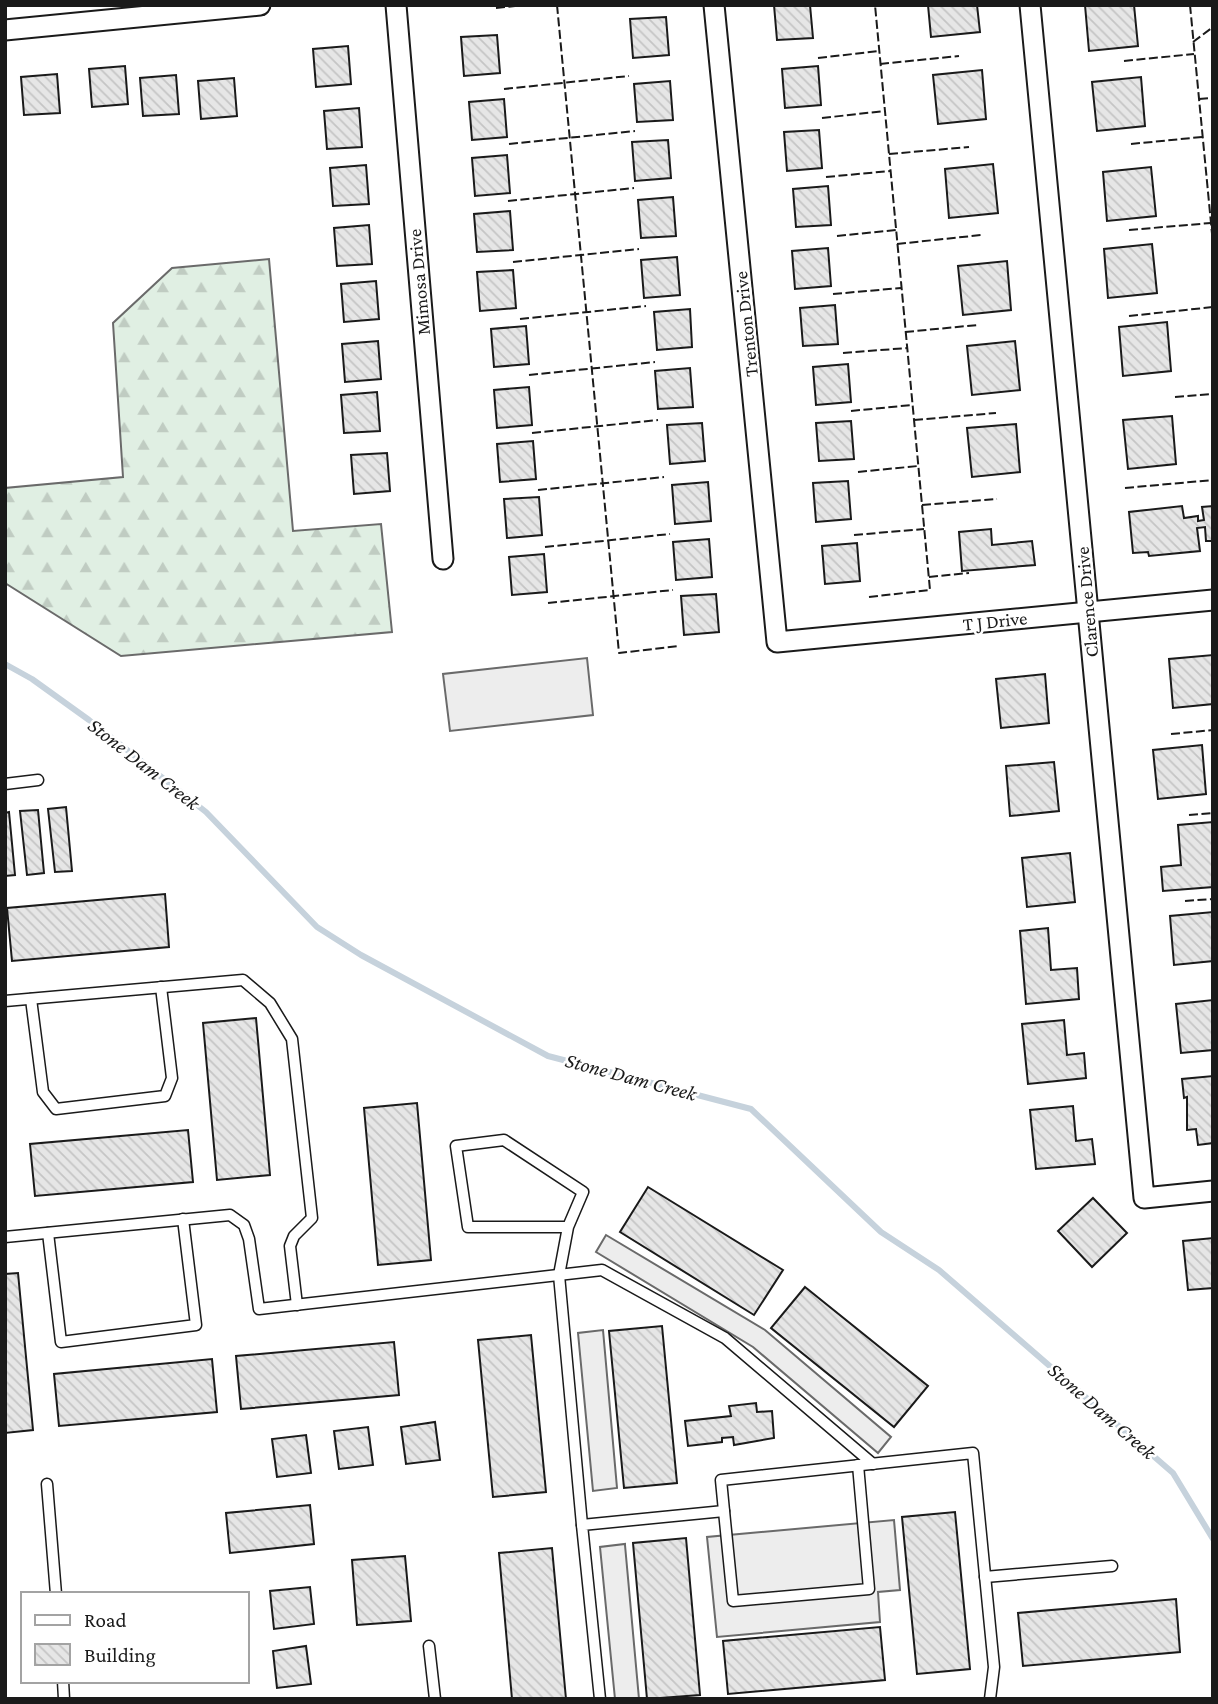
<svg xmlns="http://www.w3.org/2000/svg" width="1218" height="1704" font-family="'Crimson Pro',serif">
  <defs>
    <pattern id="forest-firs" width="22" height="20" patternUnits="userSpaceOnUse" patternTransform="scale(1.75)"><rect width="22" height="20" fill="#e0efe3"/><path d="M5 1l3.5 6h-7zM16 11l3.5 6h-7z" fill="#c0ccc2"/></pattern>
    <pattern id="building-back-hatch" width="6" height="6" patternUnits="userSpaceOnUse" patternTransform="scale(1.75)"><rect width="6" height="6" fill="#e6e6e6"/><path d="M-1 5l2 2M0 0l6 6M5-1l2 2" fill="none" stroke="#c5c5c5"/></pattern>
  </defs>
  <rect width="100%" height="100%" fill="#fff"/>
  <path fill="url(#forest-firs)" stroke="#6a6a6a" stroke-width="2" d="M269,259L293,531L381,524L392,632L121,656L5,583V488L123,477L113,323L172,268Z"/>
  <g fill="#ededed" stroke="#6a6a6a" stroke-width="2">
    <path d="M587,658L593,715L450,731L443,674Z"/>
    <path d="M606,1235L765,1330L891,1437L878,1453L753,1347L596,1252Z"/>
    <path d="M603,1330L617,1488L593,1491L578,1333Z"/>
    <path d="M894,1520L900,1590L878,1592L880,1622L717,1637L707,1537Z"/>
    <path d="M625,1544V1545L639,1699H615L600,1547Z"/>
  </g>
  <g fill="none" stroke-linecap="round" stroke-linejoin="round">
    <path stroke="#c6d2dc" stroke-width="6" d="M5,664L32,679L89,720L206,812L317,927L361,955L548,1056L751,1109L881,1232L939,1270L1173,1473L1213,1539"/>
  </g>
  <g fill="url(#building-back-hatch)" stroke="#1a1a1a" stroke-width="2">
    <path d="M774,5H810L813,38L777,40Z"/>
    <path d="M928,5H977L980,32L931,37Z"/>
    <path d="M1085,5H1134L1138,46L1089,51Z"/>
    <path d="M666,17L669,55L633,58L630,19Z"/>
    <path d="M497,35L500,73L464,76L461,37Z"/>
    <path d="M348,46L351,84L316,87L313,49Z"/>
    <path d="M125,66L128,104L92,107L89,69Z"/>
    <path d="M818,66L821,105L785,108L782,69Z"/>
    <path d="M982,70L986,119L938,124L933,75Z"/>
    <path d="M57,74L60,113L24,115L21,77Z"/>
    <path d="M176,75L179,114L143,116L140,78Z"/>
    <path d="M1141,77L1145,126L1097,131L1092,82Z"/>
    <path d="M234,78L237,116L201,119L198,81Z"/>
    <path d="M670,81L673,120L637,122L634,84Z"/>
    <path d="M504,99L507,137L472,140L469,102Z"/>
    <path d="M359,108L362,147L327,149L324,111Z"/>
    <path d="M819,130L822,168L787,171L784,132Z"/>
    <path d="M668,140L671,178L635,181L632,142Z"/>
    <path d="M507,155L510,193L475,196L472,158Z"/>
    <path d="M993,164L998,213L949,218L945,169Z"/>
    <path d="M366,165L369,204L333,206L330,168Z"/>
    <path d="M1151,167L1156,216L1107,221L1103,172Z"/>
    <path d="M828,186L831,225L796,227L793,189Z"/>
    <path d="M673,197L676,236L641,238L638,200Z"/>
    <path d="M510,211L513,250L477,252L474,214Z"/>
    <path d="M369,225L372,264L337,266L334,228Z"/>
    <path d="M1152,244L1157,293L1108,298L1104,249Z"/>
    <path d="M828,248L831,286L795,289L792,251Z"/>
    <path d="M677,257L680,295L644,298L641,260Z"/>
    <path d="M1007,261L1011,310L963,315L958,266Z"/>
    <path d="M513,270L516,308L480,311L477,272Z"/>
    <path d="M376,281L379,319L344,322L341,284Z"/>
    <path d="M835,305L838,344L803,346L800,308Z"/>
    <path d="M690,309L692,347L657,350L654,312Z"/>
    <path d="M1167,322L1171,371L1123,376L1119,327Z"/>
    <path d="M526,326L529,364L494,367L491,329Z"/>
    <path d="M378,341L381,379L345,382L342,344Z"/>
    <path d="M1015,341L1020,390L972,395L967,346Z"/>
    <path d="M848,364L851,402L816,405L813,367Z"/>
    <path d="M690,368L693,407L658,409L655,371Z"/>
    <path d="M529,387L532,425L497,428L494,390Z"/>
    <path d="M377,392L380,431L344,433L341,395Z"/>
    <path d="M1172,416L1176,464L1128,469L1123,420Z"/>
    <path d="M851,421L854,459L819,461L816,423Z"/>
    <path d="M702,423L705,461L670,464L667,425Z"/>
    <path d="M1016,424L1020,472L972,477L967,428Z"/>
    <path d="M533,441L536,479L500,482L497,444Z"/>
    <path d="M387,453L390,491L354,494L351,455Z"/>
    <path d="M848,481L851,519L816,522L813,483Z"/>
    <path d="M708,482L711,521L675,524L672,485Z"/>
    <path d="M539,497L542,535L507,538L504,499Z"/>
    <path d="M1182,506L1184,518L1198,516V521L1204,520L1202,507L1213,506V541H1206L1205,527L1197,528L1200,551L1149,556L1148,552L1133,553L1129,512Z"/>
    <path d="M991,529L992,545L1032,541L1035,565L962,571L959,532Z"/>
    <path d="M709,539L712,577L676,580L673,542Z"/>
    <path d="M857,543L860,581L825,584L822,546Z"/>
    <path d="M544,554L547,592L512,595L509,557Z"/>
    <path d="M716,594L719,632L684,635L681,596Z"/>
    <path d="M1213,655V704L1173,708L1169,659Z"/>
    <path d="M1045,674L1049,723L1001,728L996,679Z"/>
    <path d="M1202,745L1206,794L1158,799L1153,750Z"/>
    <path d="M1054,762L1059,811L1010,816L1006,766Z"/>
    <path d="M66,807L72,871L55,872L48,809Z"/>
    <path d="M38,810L44,873L27,875L20,811Z"/>
    <path d="M9,812L15,875L5,876V813Z"/>
    <path d="M1213,822V887L1163,891L1161,867L1181,865L1178,825Z"/>
    <path d="M1070,853L1075,902L1027,907L1022,858Z"/>
    <path d="M165,894L169,947L12,961L7,908Z"/>
    <path d="M1213,912V961L1174,965L1170,916Z"/>
    <path d="M1048,928L1051,970L1077,968L1079,999L1026,1004L1020,931Z"/>
    <path d="M1213,1000V1050L1181,1053L1176,1004Z"/>
    <path d="M256,1018L270,1175L217,1180L203,1023Z"/>
    <path d="M1064,1020L1067,1055L1084,1053L1086,1078L1028,1084L1022,1024Z"/>
    <path d="M1213,1076V1143L1198,1145L1196,1129L1187,1130V1097L1184,1098L1182,1079Z"/>
    <path d="M417,1103L431,1260L378,1265L364,1108Z"/>
    <path d="M1073,1106L1076,1141L1092,1139L1095,1164L1036,1169L1030,1110Z"/>
    <path d="M188,1130L193,1182L35,1196L30,1144Z"/>
    <path d="M648,1187L783,1270L754,1315L620,1232Z"/>
    <path d="M1093,1198L1127,1233L1092,1267L1058,1231Z"/>
    <path d="M1213,1238V1288L1188,1290L1183,1241Z"/>
    <path d="M18,1273L33,1430L5,1433V1274Z"/>
    <path d="M805,1287L928,1386L894,1427L771,1328Z"/>
    <path d="M662,1326L677,1483L624,1488L609,1331Z"/>
    <path d="M531,1335L546,1492L493,1497L478,1340Z"/>
    <path d="M394,1342L399,1395L241,1409L236,1356Z"/>
    <path d="M212,1359L217,1412L59,1426L54,1374Z"/>
    <path d="M756,1403L757,1412L772,1411L774,1438L734,1445L733,1437L722,1438V1442L688,1446L685,1421L731,1416L729,1406Z"/>
    <path d="M435,1422L440,1460L406,1464L401,1427Z"/>
    <path d="M368,1427L373,1465L339,1469L334,1431Z"/>
    <path d="M306,1435L311,1473L277,1477L272,1439Z"/>
    <path d="M310,1505L314,1544L230,1553L226,1513Z"/>
    <path d="M955,1512L970,1669L917,1674L902,1517Z"/>
    <path d="M686,1538L700,1695L647,1699L633,1543Z"/>
    <path d="M552,1548L566,1699H512L499,1553Z"/>
    <path d="M405,1556L411,1621L357,1625L352,1560Z"/>
    <path d="M310,1587L314,1624L274,1629L270,1591Z"/>
    <path d="M1176,1599L1180,1652L1023,1666L1018,1613Z"/>
    <path d="M880,1627L885,1680L728,1694L723,1641Z"/>
    <path d="M306,1646L311,1684L277,1688L273,1651Z"/>
  </g>
  <g fill="none" stroke-linecap="round" stroke-linejoin="round">
    <defs>
      <g id="lane">
        <path d="M5,784L38,780"/>
        <path d="M31,999L43,1092L56,1109L165,1096L172,1078L161,987"/>
        <path d="M5,1001L243,980L270,1003L292,1039L312,1218L294,1236L290,1246L297,1305"/>
        <path d="M568,1227H468L456,1146L504,1140L583,1192L568,1227L559,1275L582,1525"/>
        <path d="M48,1233L61,1342L196,1325L183,1219"/>
        <path d="M5,1237L230,1215L244,1225L249,1239L259,1309L602,1270L725,1338L873,1464"/>
        <path d="M47,1484L56,1594"/>
        <path d="M724,1511L733,1601L869,1589L858,1465"/>
        <path d="M985,1577L1112,1566"/>
        <path d="M429,1646L435,1699"/>
        <path d="M63,1681L64,1699"/>
        <path d="M600,1699L582,1525L724,1511L721,1480L973,1453L994,1667L990,1699"/>
      </g>
      <g id="street">
        <path d="M396,5L443,559"/>
        <path d="M714,5L777,642L1213,600"/>
        <path d="M1030,5L1144,1198L1213,1191"/>
        <path d="M5,30L260,5"/>
      </g>
    </defs>
    <use href="#lane" stroke="#1a1a1a" stroke-width="13"/>
    <use href="#street" stroke="#1a1a1a" stroke-width="23"/>
    <use href="#lane" stroke="#fff" stroke-width="10"/>
    <use href="#street" stroke="#fff" stroke-width="19"/>
    <g stroke="#1a1a1a" stroke-width="2" stroke-dasharray="9 3.5" stroke-linecap="butt">
      <path d="M557,5L619,653L679,646"/>
      <path d="M1190,5L1213,244"/>
      <path d="M496,8L526,5"/>
      <path d="M1193,42L1213,27"/>
      <path d="M818,58L879,51"/>
      <path d="M1124,61L1194,54"/>
      <path d="M880,64L959,56"/>
      <path d="M504,89L629,76"/>
      <path d="M1199,99L1213,98"/>
      <path d="M822,118L885,111"/>
      <path d="M509,144L635,131"/>
      <path d="M1131,144L1202,137"/>
      <path d="M889,154L969,147"/>
      <path d="M826,177L890,171"/>
      <path d="M508,201L634,188"/>
      <path d="M1129,230L1211,223"/>
      <path d="M837,236L896,230"/>
      <path d="M897,244L981,235"/>
      <path d="M513,262L639,249"/>
      <path d="M833,294L901,288"/>
      <path d="M1129,316L1213,307"/>
      <path d="M520,319L646,306"/>
      <path d="M905,332L978,325"/>
      <path d="M843,353L907,348"/>
      <path d="M529,375L655,362"/>
      <path d="M1175,397L1213,394"/>
      <path d="M851,411L912,405"/>
      <path d="M914,420L996,413"/>
      <path d="M532,433L658,420"/>
      <path d="M858,472L918,466"/>
      <path d="M1125,488L1213,480"/>
      <path d="M538,490L664,477"/>
      <path d="M922,505L997,499"/>
      <path d="M854,535L924,529"/>
      <path d="M545,547L670,534"/>
      <path d="M929,577L969,573"/>
      <path d="M869,597L930,590L875,5"/>
      <path d="M548,603L673,590"/>
      <path d="M1171,734L1213,730"/>
      <path d="M1189,815L1213,813"/>
      <path d="M1185,901L1213,899"/>
    </g>
  </g>
  <g text-anchor="middle" dominant-baseline="central" stroke-width="5" stroke-linejoin="round" paint-order="stroke">
    <g font-size="19" fill="#1a1a1a" stroke="#fff">
      <text transform="translate(419 282) rotate(-95)">Mimosa Drive</text>
      <text transform="translate(746 324) rotate(-96)">Trenton Drive</text>
      <text transform="translate(1087 602) rotate(-95)">Clarence Drive</text>
      <text transform="translate(995 621) rotate(-6)">T J Drive</text>
    </g>
    <g font-size="21" font-style="italic" fill="#1a1a1a" stroke="#fff">
      <text transform="translate(144 764) rotate(38)">Stone Dam Creek</text>
      <text transform="translate(631 1077) rotate(15)">Stone Dam Creek</text>
      <text transform="translate(1102 1411) rotate(41)">Stone Dam Creek</text>
    </g>
  </g>
  <rect width="1218" height="1704" fill="none" stroke="#1a1a1a" stroke-width="14"/>
  <rect x="21" y="1592" width="228" height="91" fill="#ffffff" stroke="#a3a3a3" stroke-width="2"/>
  <rect x="35" y="1615" width="35" height="10" fill="#ffffff" stroke="#a3a3a3" stroke-width="2"/>
  <text x="84" y="1627" font-size="21" fill="#1a1a1a">Road</text>
  <rect x="35" y="1644" width="35" height="21" fill="url(#building-back-hatch)" stroke="#a3a3a3" stroke-width="2"/>
  <text x="84" y="1662" font-size="21" fill="#1a1a1a">Building</text>
</svg>
